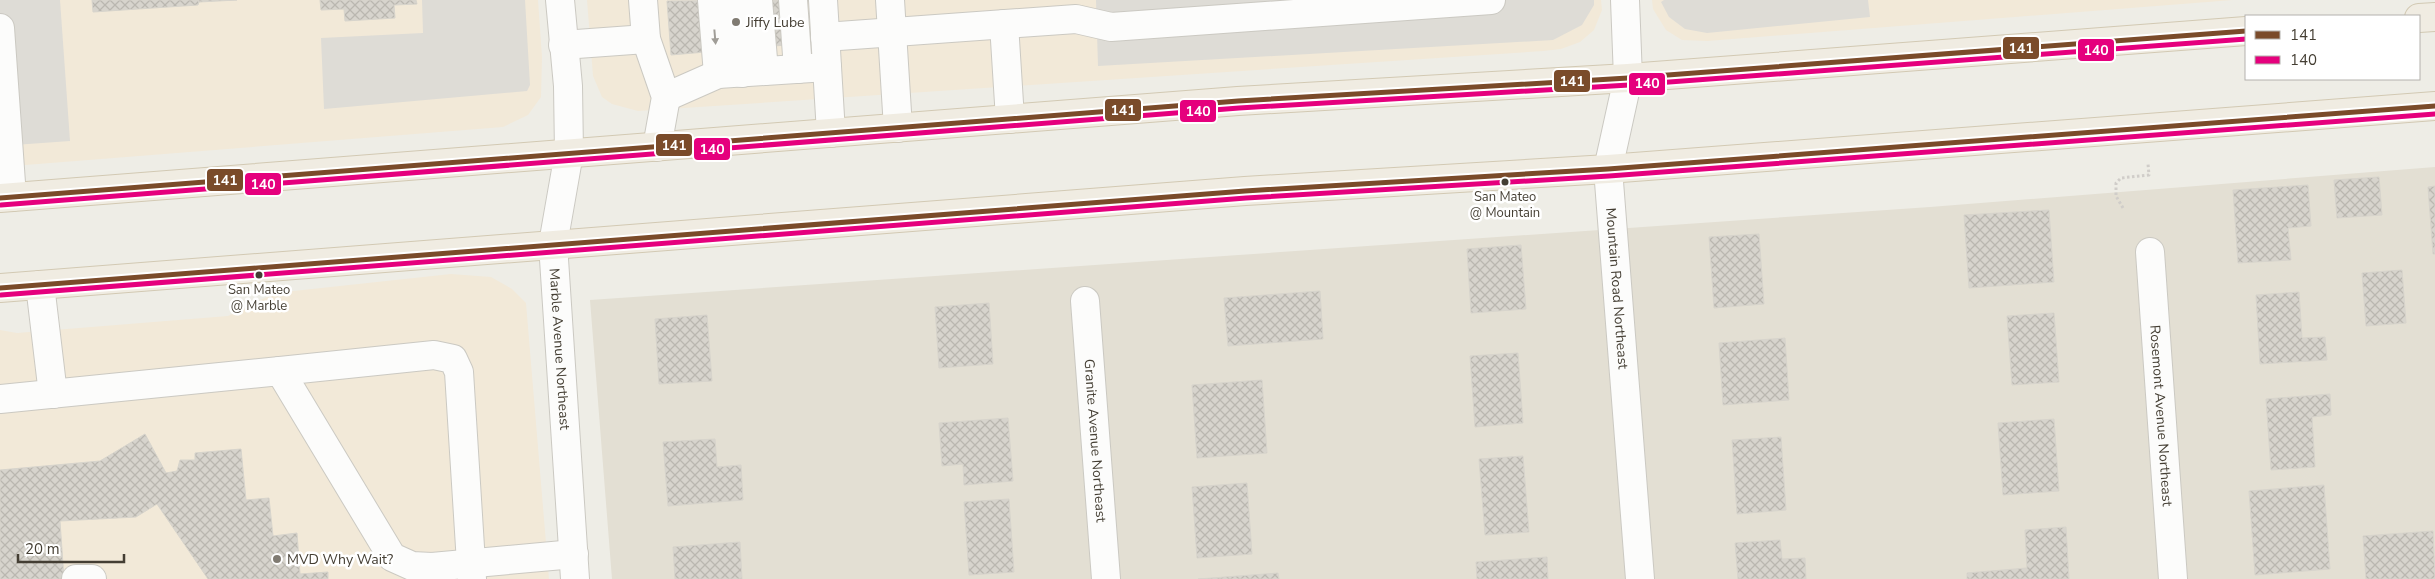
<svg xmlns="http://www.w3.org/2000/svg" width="2435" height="579" font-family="'Nunito Sans',sans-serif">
  <defs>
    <pattern id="building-cross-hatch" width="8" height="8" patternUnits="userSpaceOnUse" patternTransform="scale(1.25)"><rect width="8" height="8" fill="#d7d4cd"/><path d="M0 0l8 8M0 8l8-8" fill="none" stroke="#bab7b0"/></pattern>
  </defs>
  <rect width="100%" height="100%" fill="#eeede6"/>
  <path fill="#e3dfd3" d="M2435,167V579H612L590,300L1930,207Z"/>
  <g fill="#f2e9d8">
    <path d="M0,0H538L542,57L541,97L528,115L503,127L0,167Z"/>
    <path d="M587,0H1601L1602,10L1594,30L1580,42L1561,49L1543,51L638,111L612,104L602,97L593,76Z"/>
    <path d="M1652,0H2233L1707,41L1682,40L1666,30L1653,9Z"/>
    <path d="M451,274L491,277L512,289L526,303L549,579H0V330L17,333L228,316L275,293Z"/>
  </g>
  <g fill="#dedcd6">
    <path d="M0,0H60L70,141L0,146Z"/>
    <path d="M422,0H525L530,85L527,91L324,109L321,38L423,33Z"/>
    <path d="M1096,0H1594V5L1582,25L1553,40L1098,66Z"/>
    <path d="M1664,0H1868L1870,17L1707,33L1685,29L1669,17L1661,2Z"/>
  </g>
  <g fill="url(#building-cross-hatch)" stroke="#d7d4cc">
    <path d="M92,0H198L199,2L198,5L93,12Z"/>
    <path d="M198,0H237L199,2Z"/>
    <path d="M320,0H416L417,4L394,5L395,18L345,21L344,9L321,10Z"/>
    <path d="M806,0L809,43L671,55L667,1Z"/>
    <path d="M2379,177L2382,215L2337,218L2334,180Z"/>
    <path d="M2308,185L2311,226L2288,228L2291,260L2238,263L2233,190Z"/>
    <path d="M2435,186V254H2433L2428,187Z"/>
    <path d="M2049,210L2054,282L1969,288L1964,215Z"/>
    <path d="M1759,234L1764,304L1714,308L1709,237Z"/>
    <path d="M1521,245L1526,309L1471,313L1467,249Z"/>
    <path d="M2402,270L2406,323L2366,326L2362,273Z"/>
    <path d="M1320,291L1323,339L1228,346L1224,298Z"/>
    <path d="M2299,292L2302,338L2325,337L2327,360L2260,364L2256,295Z"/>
    <path d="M989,303L993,364L939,368L935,307Z"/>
    <path d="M2054,313L2059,382L2012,385L2007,316Z"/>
    <path d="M707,315L712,381L659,384L655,319Z"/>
    <path d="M1785,338L1789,400L1723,405L1719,343Z"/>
    <path d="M1518,353L1523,423L1475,427L1470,356Z"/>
    <path d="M1262,380L1267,453L1197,458L1192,385Z"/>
    <path d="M2330,394L2331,415L2312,417L2315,467L2271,470L2266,399Z"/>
    <path d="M1008,418L1013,481L964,485L963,464L942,466L939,423Z"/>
    <path d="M2054,419L2059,491L2003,495L1998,423Z"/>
    <path d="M145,434L166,473L177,471L180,460H195V453L241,449L246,500L269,498L273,536L297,533L300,574L328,572V579H208L157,504L136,517L60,521L64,579H0V470L100,461Z"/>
    <path d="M1781,437L1786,510L1737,514L1732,440Z"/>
    <path d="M715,439L717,467L741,465L743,500L668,506L663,442Z"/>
    <path d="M1523,456L1529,532L1485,535L1479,459Z"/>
    <path d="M1247,483L1252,554L1197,558L1192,487Z"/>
    <path d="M2324,485L2330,569L2255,575L2249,491Z"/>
    <path d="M1009,499L1014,572L969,575L964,502Z"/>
    <path d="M2066,527L2069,579H1967V573L2027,568L2025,530Z"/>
    <path d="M2433,531L2435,579H2366L2363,536Z"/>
    <path d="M1780,540L1782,559L1805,558L1806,579H1738L1735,543Z"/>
    <path d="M740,542L742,579H675L673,547Z"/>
    <path d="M1547,557L1548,579H1477L1476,562Z"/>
    <path d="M1278,573L1279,579H1198Z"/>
  </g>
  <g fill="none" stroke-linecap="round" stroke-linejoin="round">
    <defs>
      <g id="minor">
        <path id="s1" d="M560,0L568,86L569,153L553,244L575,579"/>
        <path d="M643,0L646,39L666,97L657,147"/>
        <path d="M712,0L718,74"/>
        <path d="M736,0L742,73"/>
        <path d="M758,0L764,71"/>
        <path d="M793,0L798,69"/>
        <path d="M823,0L831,133"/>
        <path d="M890,0L898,128"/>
        <path id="s2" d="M1625,0L1628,78L1608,169L1640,579"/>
        <path d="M1004,24L1010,119"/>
        <path d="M0,28L12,197"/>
        <path d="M825,37L1076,19L1111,27L1491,0"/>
        <path d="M563,45L646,39"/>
        <path d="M666,97L718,74L827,67"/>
        <path id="s3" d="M2150,252L2173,579"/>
        <path d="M40,285L53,394"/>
        <path id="s4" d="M1085,301L1106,579"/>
        <path d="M280,371L434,355L453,359L459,372L472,579"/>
        <path d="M0,399L280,371L392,557L412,566L432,567L574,554"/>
        <path d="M76,579H92"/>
      </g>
      <g id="major">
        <path d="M2419,18L2435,17"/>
        <path d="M0,198L1238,101L1628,78L2246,31"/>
        <path d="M0,288L1245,191L1608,169L2435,106"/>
      </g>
    </defs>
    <use href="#minor" stroke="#cbc9c2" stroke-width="30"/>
    <use href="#major" stroke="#d2c9b3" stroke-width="30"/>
    <path stroke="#d0cdc9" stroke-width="3" stroke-dasharray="2.5 2.5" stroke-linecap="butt" d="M2123,208L2116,196V183L2121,178L2149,175L2148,164"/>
    <use href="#minor" stroke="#fcfcfb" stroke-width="28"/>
    <use href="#major" stroke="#f0ece2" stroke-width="28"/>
    <defs>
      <g id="bus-1">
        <path d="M0,198L1238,101L1628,78L2246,31"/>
        <path d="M0,288L1245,191L1608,169L2435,106"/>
      </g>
      <g id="bus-2">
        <path d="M1,205L1239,108L1629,85L2246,39"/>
        <path d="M1,295L1246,198L1609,176L2435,114"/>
      </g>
    </defs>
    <use href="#bus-1" stroke="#fff" stroke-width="9"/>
    <use href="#bus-2" stroke="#fff" stroke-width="9"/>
    <use href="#bus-1" stroke="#7a4b2a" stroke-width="5"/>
    <use href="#bus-2" stroke="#e5007d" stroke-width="5"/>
  </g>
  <defs><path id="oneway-solid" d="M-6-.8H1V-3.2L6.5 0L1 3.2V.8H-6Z" transform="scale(1.25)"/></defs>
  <use fill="#a09d97" href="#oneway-solid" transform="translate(715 37) rotate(85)"/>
  <g fill="#807b72" stroke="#fff" stroke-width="2">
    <circle cx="736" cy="22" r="5"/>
    <circle cx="277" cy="559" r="5"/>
  </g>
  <g fill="#443e33" stroke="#fff" stroke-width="2">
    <circle cx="1505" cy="182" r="4.5"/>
    <circle cx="259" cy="275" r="4.5"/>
  </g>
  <g text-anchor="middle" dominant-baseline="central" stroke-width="5" stroke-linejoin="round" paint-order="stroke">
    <g font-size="13" fill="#443e33" stroke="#fff">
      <text x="1505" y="197">San Mateo<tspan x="1505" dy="16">@ Mountain</tspan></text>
      <text x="259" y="290">San Mateo<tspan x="259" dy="16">@ Marble</tspan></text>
    </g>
    <g font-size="14" fill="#443e33" stroke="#fff" text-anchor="start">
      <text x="746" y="22">Jiffy Lube</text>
      <text x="287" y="559">MVD Why Wait?</text>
    </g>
    <g font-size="14" fill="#443e33" stroke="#fff">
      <text stroke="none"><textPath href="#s2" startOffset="291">Mountain Road Northeast</textPath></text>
      <text stroke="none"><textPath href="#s1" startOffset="351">Marble Avenue Northeast</textPath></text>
      <text stroke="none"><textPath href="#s3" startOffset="164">Rosemont Avenue Northeast</textPath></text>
      <text stroke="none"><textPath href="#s4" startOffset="140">Granite Avenue Northeast</textPath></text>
    </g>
  </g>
  <g stroke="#fff" stroke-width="2">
    <rect x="2002" y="36" width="38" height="24" rx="5" fill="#7a4b2a"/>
    <rect x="2077" y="38" width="38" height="24" rx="5" fill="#e5007d"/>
    <rect x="1553" y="69" width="38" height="24" rx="5" fill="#7a4b2a"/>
    <rect x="1628" y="72" width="38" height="24" rx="5" fill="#e5007d"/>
    <rect x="1104" y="98" width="38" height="24" rx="5" fill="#7a4b2a"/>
    <rect x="1179" y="99" width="38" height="24" rx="5" fill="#e5007d"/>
    <rect x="655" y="133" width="38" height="24" rx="5" fill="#7a4b2a"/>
    <rect x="693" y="137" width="38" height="24" rx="5" fill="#e5007d"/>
    <rect x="206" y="168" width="38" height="24" rx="5" fill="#7a4b2a"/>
    <rect x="244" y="172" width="38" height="24" rx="5" fill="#e5007d"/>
  </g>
  <g font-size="14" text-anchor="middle" font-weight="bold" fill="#fff">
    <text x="2021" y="53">141</text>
    <text x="2096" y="55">140</text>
    <text x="1572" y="86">141</text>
    <text x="1647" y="88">140</text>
    <text x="1123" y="115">141</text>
    <text x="1198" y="116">140</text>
    <text x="674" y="150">141</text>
    <text x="712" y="154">140</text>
    <text x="225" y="185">141</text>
    <text x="263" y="189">140</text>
  </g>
  <rect x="2245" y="15" width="175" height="65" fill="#ffffff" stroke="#b4b2ad"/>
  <rect x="2255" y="31" width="25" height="8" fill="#7a4b2a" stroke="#b4b2ad"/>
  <text x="2290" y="40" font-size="15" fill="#443e33">141</text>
  <rect x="2255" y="56" width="25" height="8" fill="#e5007d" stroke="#b4b2ad"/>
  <text x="2290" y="65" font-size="15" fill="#443e33">140</text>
  <path d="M18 554v8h106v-8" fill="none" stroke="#443e33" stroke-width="2.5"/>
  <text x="25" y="554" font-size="15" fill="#443e33" stroke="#ffffff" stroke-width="4" paint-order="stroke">20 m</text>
</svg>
